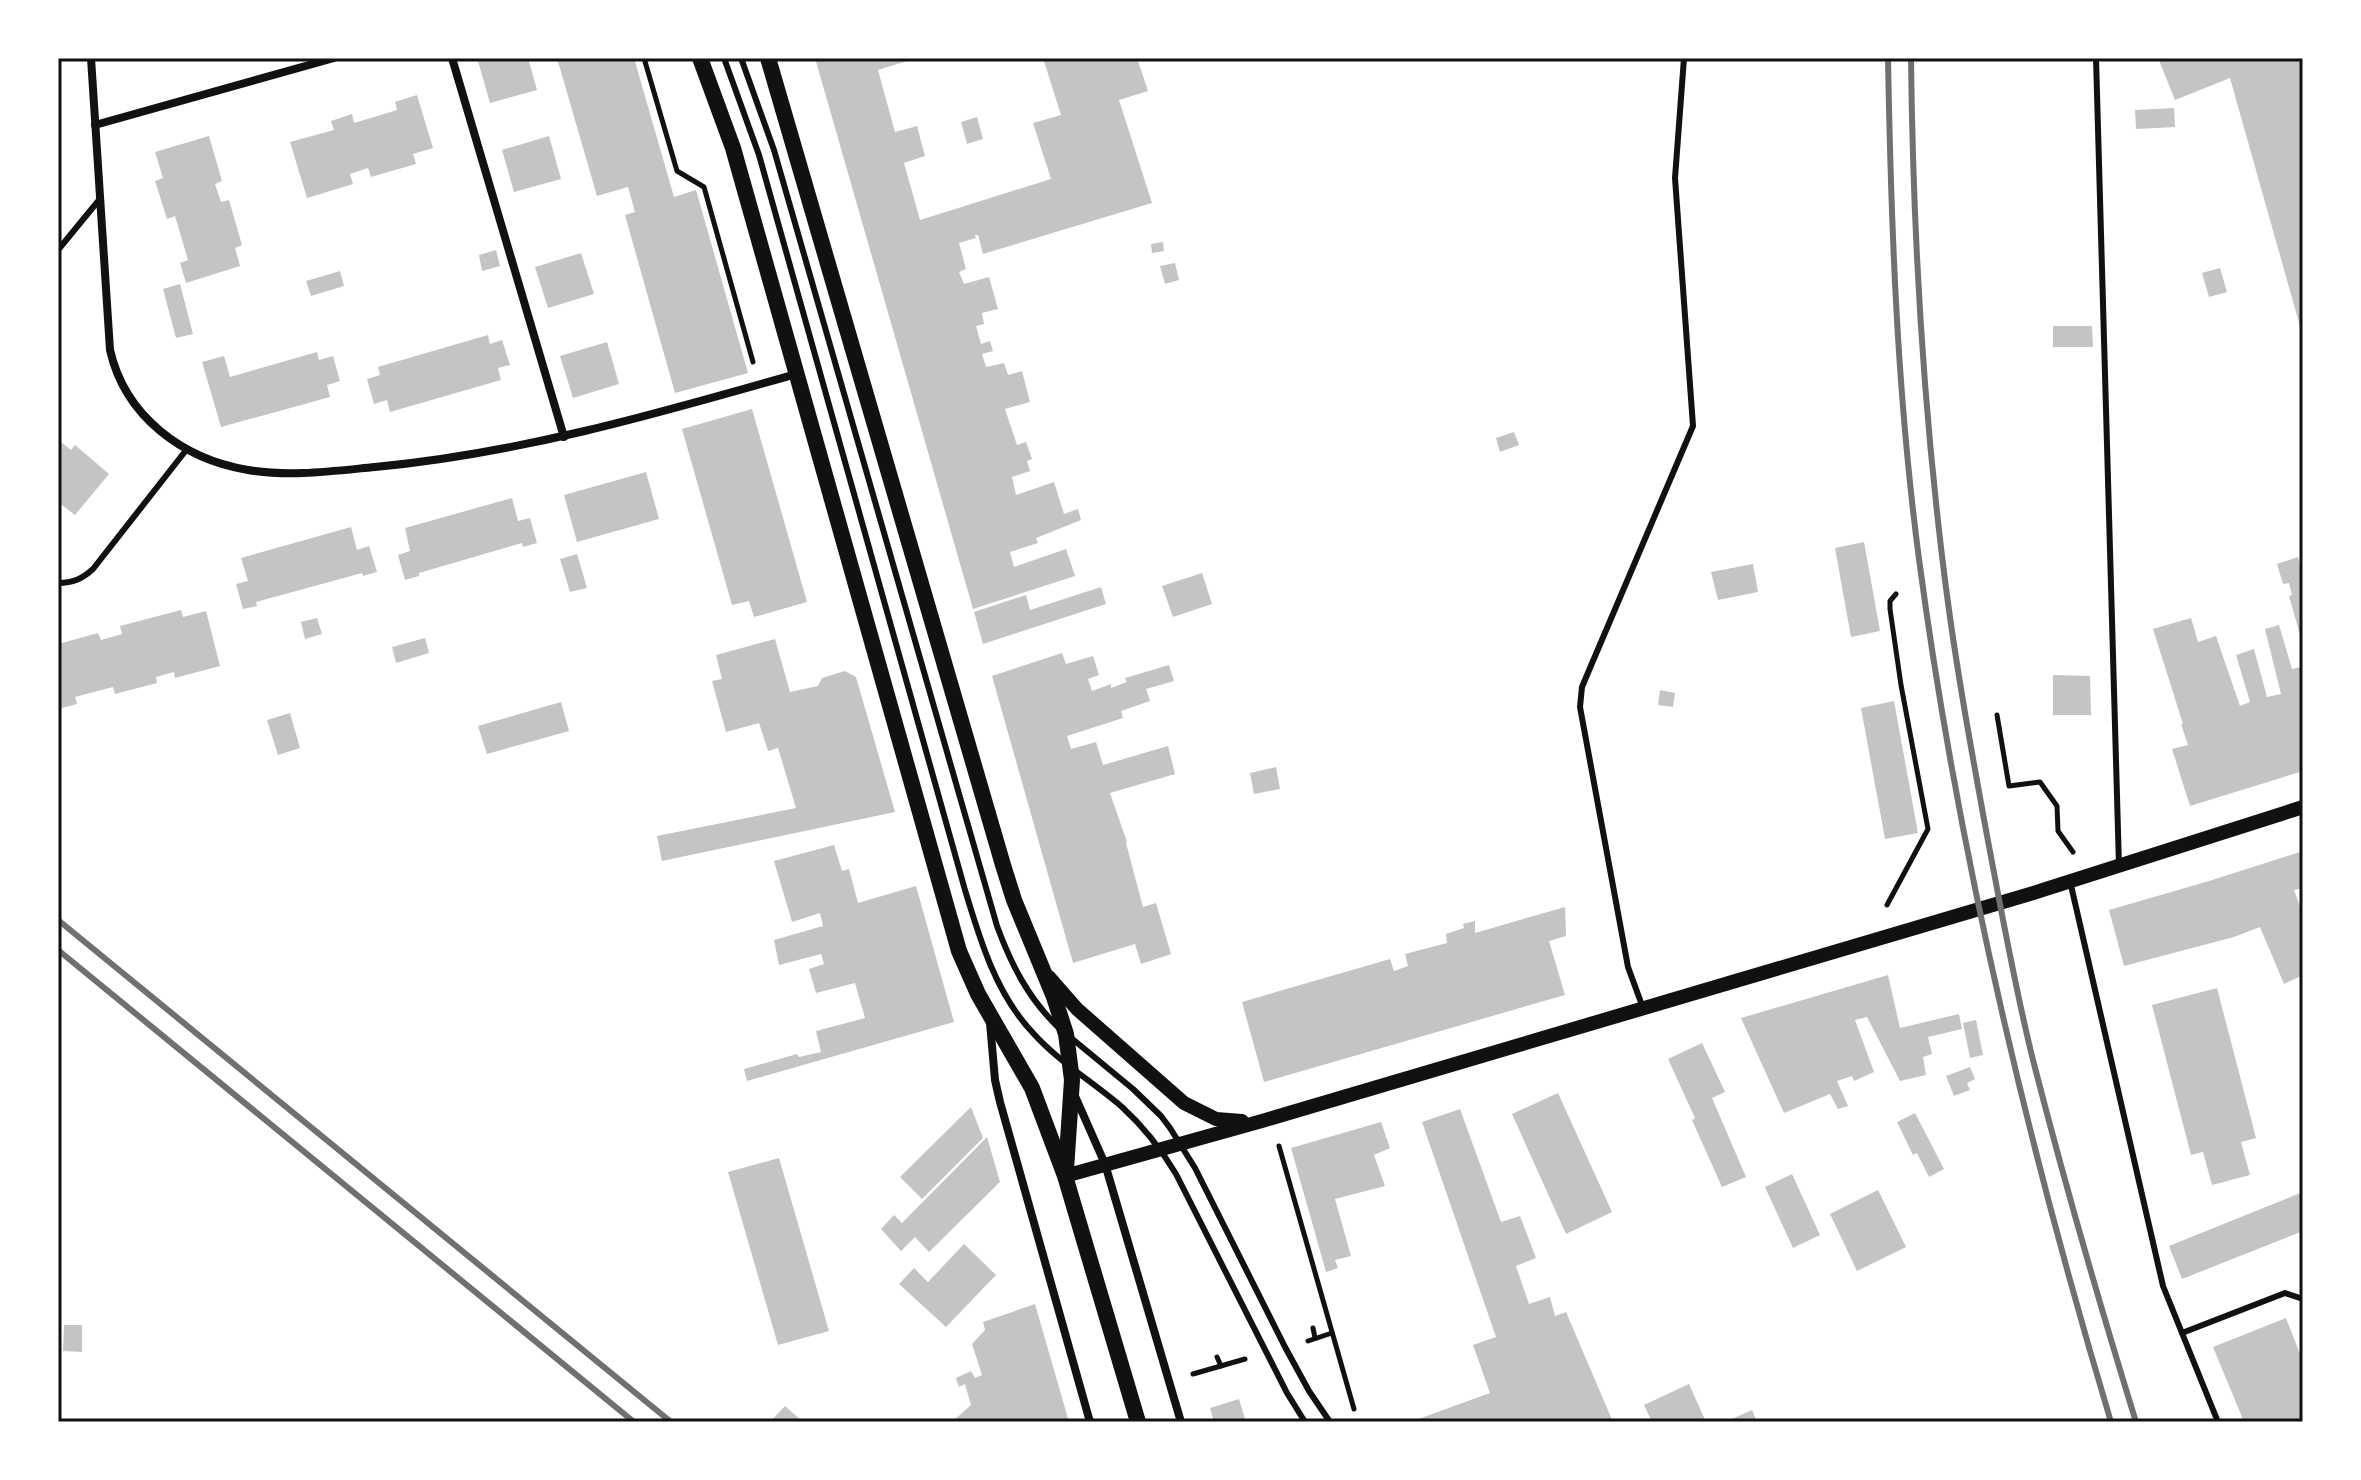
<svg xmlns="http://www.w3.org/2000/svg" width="2361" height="1480" font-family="Overpass,sans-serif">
  <rect width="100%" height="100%" fill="#fff"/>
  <g fill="#c4c4c4">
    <path d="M490,58H528L537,90L490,103L478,61Z"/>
    <path d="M557,58H634L674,197L696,190L748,373L675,393L625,215L635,212L628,187L597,196Z"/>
    <path d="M815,58H917L878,70L895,132L917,126L925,156L904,163L920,220L1051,179L1033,123L1061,115L1043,58H1137L1148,91L1119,100L1152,203L983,254L978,235H975L976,238L959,243L966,269L959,272L964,284L989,277L998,309L982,313L984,324L976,326L981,344L990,341L993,351L982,354L986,367L1004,363L1008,375L1022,371L1030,402L1005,409L1017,445L1026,442L1032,459L1027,461L1030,471L1012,477L1016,495L1054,482L1064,514L1078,509L1081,520L1036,538L1038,543L1010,552L1014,567L1066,549L1075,576L973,609Z"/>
    <path d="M2158,58H2303V337L2230,78L2175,100Z"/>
    <path d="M417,95L433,148L413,154L416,164L371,177L368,168L350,174L353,184L307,198L290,142L334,130L331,121L352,114L354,123L397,110L395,102Z"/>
    <path d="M2174,108L2175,127L2136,129L2135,110Z"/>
    <path d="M977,117L983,139L967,144L961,122Z"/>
    <path d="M209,136L222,181L215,184L221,202L229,200L242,245L235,248L240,266L186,283L180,263L188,260L175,216L167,219L155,181L163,178L155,152Z"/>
    <path d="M549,136L561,179L514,192L502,150Z"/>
    <path d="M1163,242L1164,251L1152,253L1151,244Z"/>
    <path d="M496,250L500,266L482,271L479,255Z"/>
    <path d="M581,253L594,294L548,308L535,267Z"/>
    <path d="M1175,263L1179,280L1165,284L1160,266Z"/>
    <path d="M2220,268L2227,292L2209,297L2202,273Z"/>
    <path d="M340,271L344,286L311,296L306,281Z"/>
    <path d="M180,284L193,334L176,338L163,289Z"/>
    <path d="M2053,326H2092L2093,347H2053Z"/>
    <path d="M488,335L490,344L502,340L510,365L498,368L501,380L390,412L387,400L374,404L367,379L380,375L378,367Z"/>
    <path d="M607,342L619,384L573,398L560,356Z"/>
    <path d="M317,352L319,360L333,356L340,381L327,385L330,397L221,427L202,362L224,356L230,377Z"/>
    <path d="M752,409L807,602L754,617L749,601L732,605L682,429Z"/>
    <path d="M1514,432L1519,445L1500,452L1496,438Z"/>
    <path d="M58,440L71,450L75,445L109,474L75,515L58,502Z"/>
    <path d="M646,472L659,519L577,542L564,495Z"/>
    <path d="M512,498L518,521L530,518L537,543L523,547L522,543L419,573V576L405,580L398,555L410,551L405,528Z"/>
    <path d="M351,527L357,550L369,546L377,572L363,576L362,573L256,602L257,606L243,609L236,584L248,581L241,558Z"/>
    <path d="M1864,542L1880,631L1851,637L1835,548Z"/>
    <path d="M577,554L587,588L570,592L560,559Z"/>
    <path d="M2298,557L2303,576L2302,642L2289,596L2292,595L2289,583L2283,584L2277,564Z"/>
    <path d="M1753,564L1758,592L1718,600L1711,572Z"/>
    <path d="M1202,573L1212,604L1173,617L1162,586Z"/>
    <path d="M1101,587L1106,604L983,644L974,612L1026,595L1030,610Z"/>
    <path d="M181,610L183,617L206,611L220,666L175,678L174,672L156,677L157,683L115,694L113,687L75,697L77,704L58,709V644L98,633L101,640L122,634L120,626Z"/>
    <path d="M317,618L322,634L305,639L301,622Z"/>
    <path d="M2191,618L2198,642L2216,636L2240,706L2250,702L2236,655L2254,649L2267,697L2281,694L2265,629L2279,625L2292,669L2301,667L2303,672V771L2190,806L2172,749L2188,745L2181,724H2183L2153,629Z"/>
    <path d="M425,638L429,653L396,663L392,647Z"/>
    <path d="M775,639L790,692L818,686L822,678L845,671L856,677L895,812L662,861L657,836L796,808L778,748L768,751L759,723L726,732L712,681L722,679L716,655Z"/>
    <path d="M1062,653L1066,664L1093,656L1099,675L1088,679L1092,691L1111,684V688L1127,682L1125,678L1169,665L1174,681L1146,689L1150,701L1121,711L1123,718L1067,736L1071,749L1096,742L1103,765L1168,746L1175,774L1110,793L1127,842L1126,843L1143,907L1156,903L1171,954L1141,964L1135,944L1073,963L992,676Z"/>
    <path d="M2053,675L2090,676L2091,715H2053Z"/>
    <path d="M1660,690L1675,693L1673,707L1658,705Z"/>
    <path d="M1894,701L1918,833L1885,839L1861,708Z"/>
    <path d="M561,702L569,731L487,754L478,726Z"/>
    <path d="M290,713L300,748L278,755L267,720Z"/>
    <path d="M1276,767L1280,789L1254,794L1250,773Z"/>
    <path d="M834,845L842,871L849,869L858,903L916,886L954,1022L747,1081L744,1069L797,1054L799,1057L821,1052L816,1031L865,1018L855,983L816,993L809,969L824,964L821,954L779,965L774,940L823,926L820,913L792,922L774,861Z"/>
    <path d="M2303,851V888L2294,890L2303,915V975L2284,984L2260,927L2234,937L2124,966L2109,910L2209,881Z"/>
    <path d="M1565,907L1566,936L1549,941L1565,995L1264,1082L1242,1002L1390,959L1394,971L1408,966L1405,954L1447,943L1446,934L1464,928L1463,924L1475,921V933Z"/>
    <path d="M1888,975L1900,1028L1959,1014L1962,1029L1928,1037L1932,1054L1923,1057L1926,1075L1900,1081L1867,1017L1855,1020L1874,1072L1854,1081L1852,1076L1837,1081L1848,1106L1838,1109L1830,1094L1784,1113L1741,1018Z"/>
    <path d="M2217,988L2256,1138L2241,1142L2250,1175L2212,1185L2203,1152L2191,1155L2152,1005Z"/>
    <path d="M1976,1020L1983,1055L1970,1058L1963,1023Z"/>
    <path d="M1702,1043L1725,1092L1712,1098L1746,1177L1722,1187L1692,1120L1695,1118L1668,1059Z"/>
    <path d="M1970,1067L1975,1079L1967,1083L1970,1090L1954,1096L1946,1076Z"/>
    <path d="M1558,1093L1612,1212L1566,1234L1512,1114Z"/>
    <path d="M971,1107L983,1138L922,1199L900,1177Z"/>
    <path d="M1460,1109L1501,1222L1520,1216L1536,1258L1516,1266L1529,1304L1550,1297L1555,1316L1566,1312L1613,1422H1410L1490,1393L1473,1345L1496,1337L1422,1122Z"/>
    <path d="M1915,1113L1944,1169L1929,1177L1917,1153L1913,1155L1897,1122Z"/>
    <path d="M1381,1122L1390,1148L1374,1155L1385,1186L1335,1199L1351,1256L1335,1260L1338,1268L1326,1272L1291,1148Z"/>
    <path d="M987,1137L1000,1182L929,1252L915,1237L901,1251L881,1229L894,1215L902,1223Z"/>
    <path d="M779,1158L829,1331L778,1345L728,1172Z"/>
    <path d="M1792,1174L1820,1235L1793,1248L1765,1187Z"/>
    <path d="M1878,1190L1906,1247L1857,1271L1830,1214Z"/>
    <path d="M2303,1192V1231L2182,1279L2169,1246Z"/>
    <path d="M964,1244L996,1275L946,1327L899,1284L914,1268L928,1282Z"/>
    <path d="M1035,1304L1069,1422H952L971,1405L965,1384L959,1387L956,1378L971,1371L975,1378L982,1375L972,1344L985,1330L983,1322Z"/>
    <path d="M2286,1318L2300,1354L2303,1352V1422H2244L2213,1347Z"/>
    <path d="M64,1325H82V1352L63,1351Z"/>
    <path d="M1689,1384L1706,1422H1652L1644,1405Z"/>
    <path d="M1239,1399L1246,1422H1214L1210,1408Z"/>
    <path d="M785,1406L803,1422H770Z"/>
    <path d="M1752,1410L1757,1422H1725Z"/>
  </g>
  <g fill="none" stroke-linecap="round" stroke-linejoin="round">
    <g stroke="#111" stroke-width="5">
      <path d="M644,58L677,171L704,187L753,362"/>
      <path d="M1997,715L2009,786L2040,782L2057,806L2058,831L2073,852"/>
      <path d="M1887,905L1928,829L1901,685L1890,609V601L1896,594"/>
      <path d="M1279,1146L1354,1409"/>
      <path d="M1313,1328L1315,1338"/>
      <path d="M1308,1341L1332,1333"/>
      <path d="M1217,1357L1221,1366"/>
      <path d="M1193,1374L1245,1359"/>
    </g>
    <g stroke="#111" stroke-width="6">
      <path d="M724,58L759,155L965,890C980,940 996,994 1033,1033C1059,1062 1093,1082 1122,1107C1144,1127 1161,1149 1176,1174L1287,1393L1305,1422"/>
      <path d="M741,58L774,150L997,926C1011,964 1028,998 1058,1027"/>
      <path d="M2096,58L2119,866"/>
      <path d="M58,250L99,200"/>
      <path d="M58,583C73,583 82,579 93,569L187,449"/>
      <path d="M2070,881L2163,1286L2218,1422"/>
      <path d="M1643,1008L1628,967L1580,707L1582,687L1590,668L1693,426L1675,178L1684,58"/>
      <path d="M1070,1037L1133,1089L1161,1116L1170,1128L1195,1168L1285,1347L1309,1391L1330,1422"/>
      <path d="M2182,1333L2285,1293L2303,1299"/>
    </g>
    <g stroke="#111" stroke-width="8">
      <path d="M91,58L110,350C125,416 182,459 248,470C290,477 333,471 375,467C521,453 656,414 796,374"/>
      <path d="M452,58L564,437"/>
      <path d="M95,125L334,58"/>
      <path d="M990,1023L995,1080L1000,1102L1090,1422"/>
      <path d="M1075,1096L1105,1164L1181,1422"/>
    </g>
    <g stroke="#111" stroke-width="14">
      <path d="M1049,977L1077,1009L1184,1103L1216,1119L1242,1121"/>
      <path d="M1065,1176L1262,1121L2030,894L2303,807"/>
    </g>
    <g stroke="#111" stroke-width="16">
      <path d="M700,58L733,148L959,951L978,994L1032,1088L1065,1176L1138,1422"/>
      <path d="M768,58L1003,865L1014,900L1054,997L1066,1034L1072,1080L1066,1170"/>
    </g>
    <g stroke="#707070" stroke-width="6">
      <path d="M1888,58C1891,225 1897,393 1919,559C1958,852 2026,1139 2111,1422"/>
      <path d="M1911,58C1913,232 1923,407 1945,580C1956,667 1972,754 1988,841C2002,914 2015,988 2033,1060C2064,1181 2099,1302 2136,1422"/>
      <path d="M58,920L671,1422"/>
      <path d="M58,950L634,1422"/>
    </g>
  </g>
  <rect width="2361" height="1480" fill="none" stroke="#ffffff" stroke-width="120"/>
  <rect x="60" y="60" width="2241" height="1360" fill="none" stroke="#111" stroke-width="3"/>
</svg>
